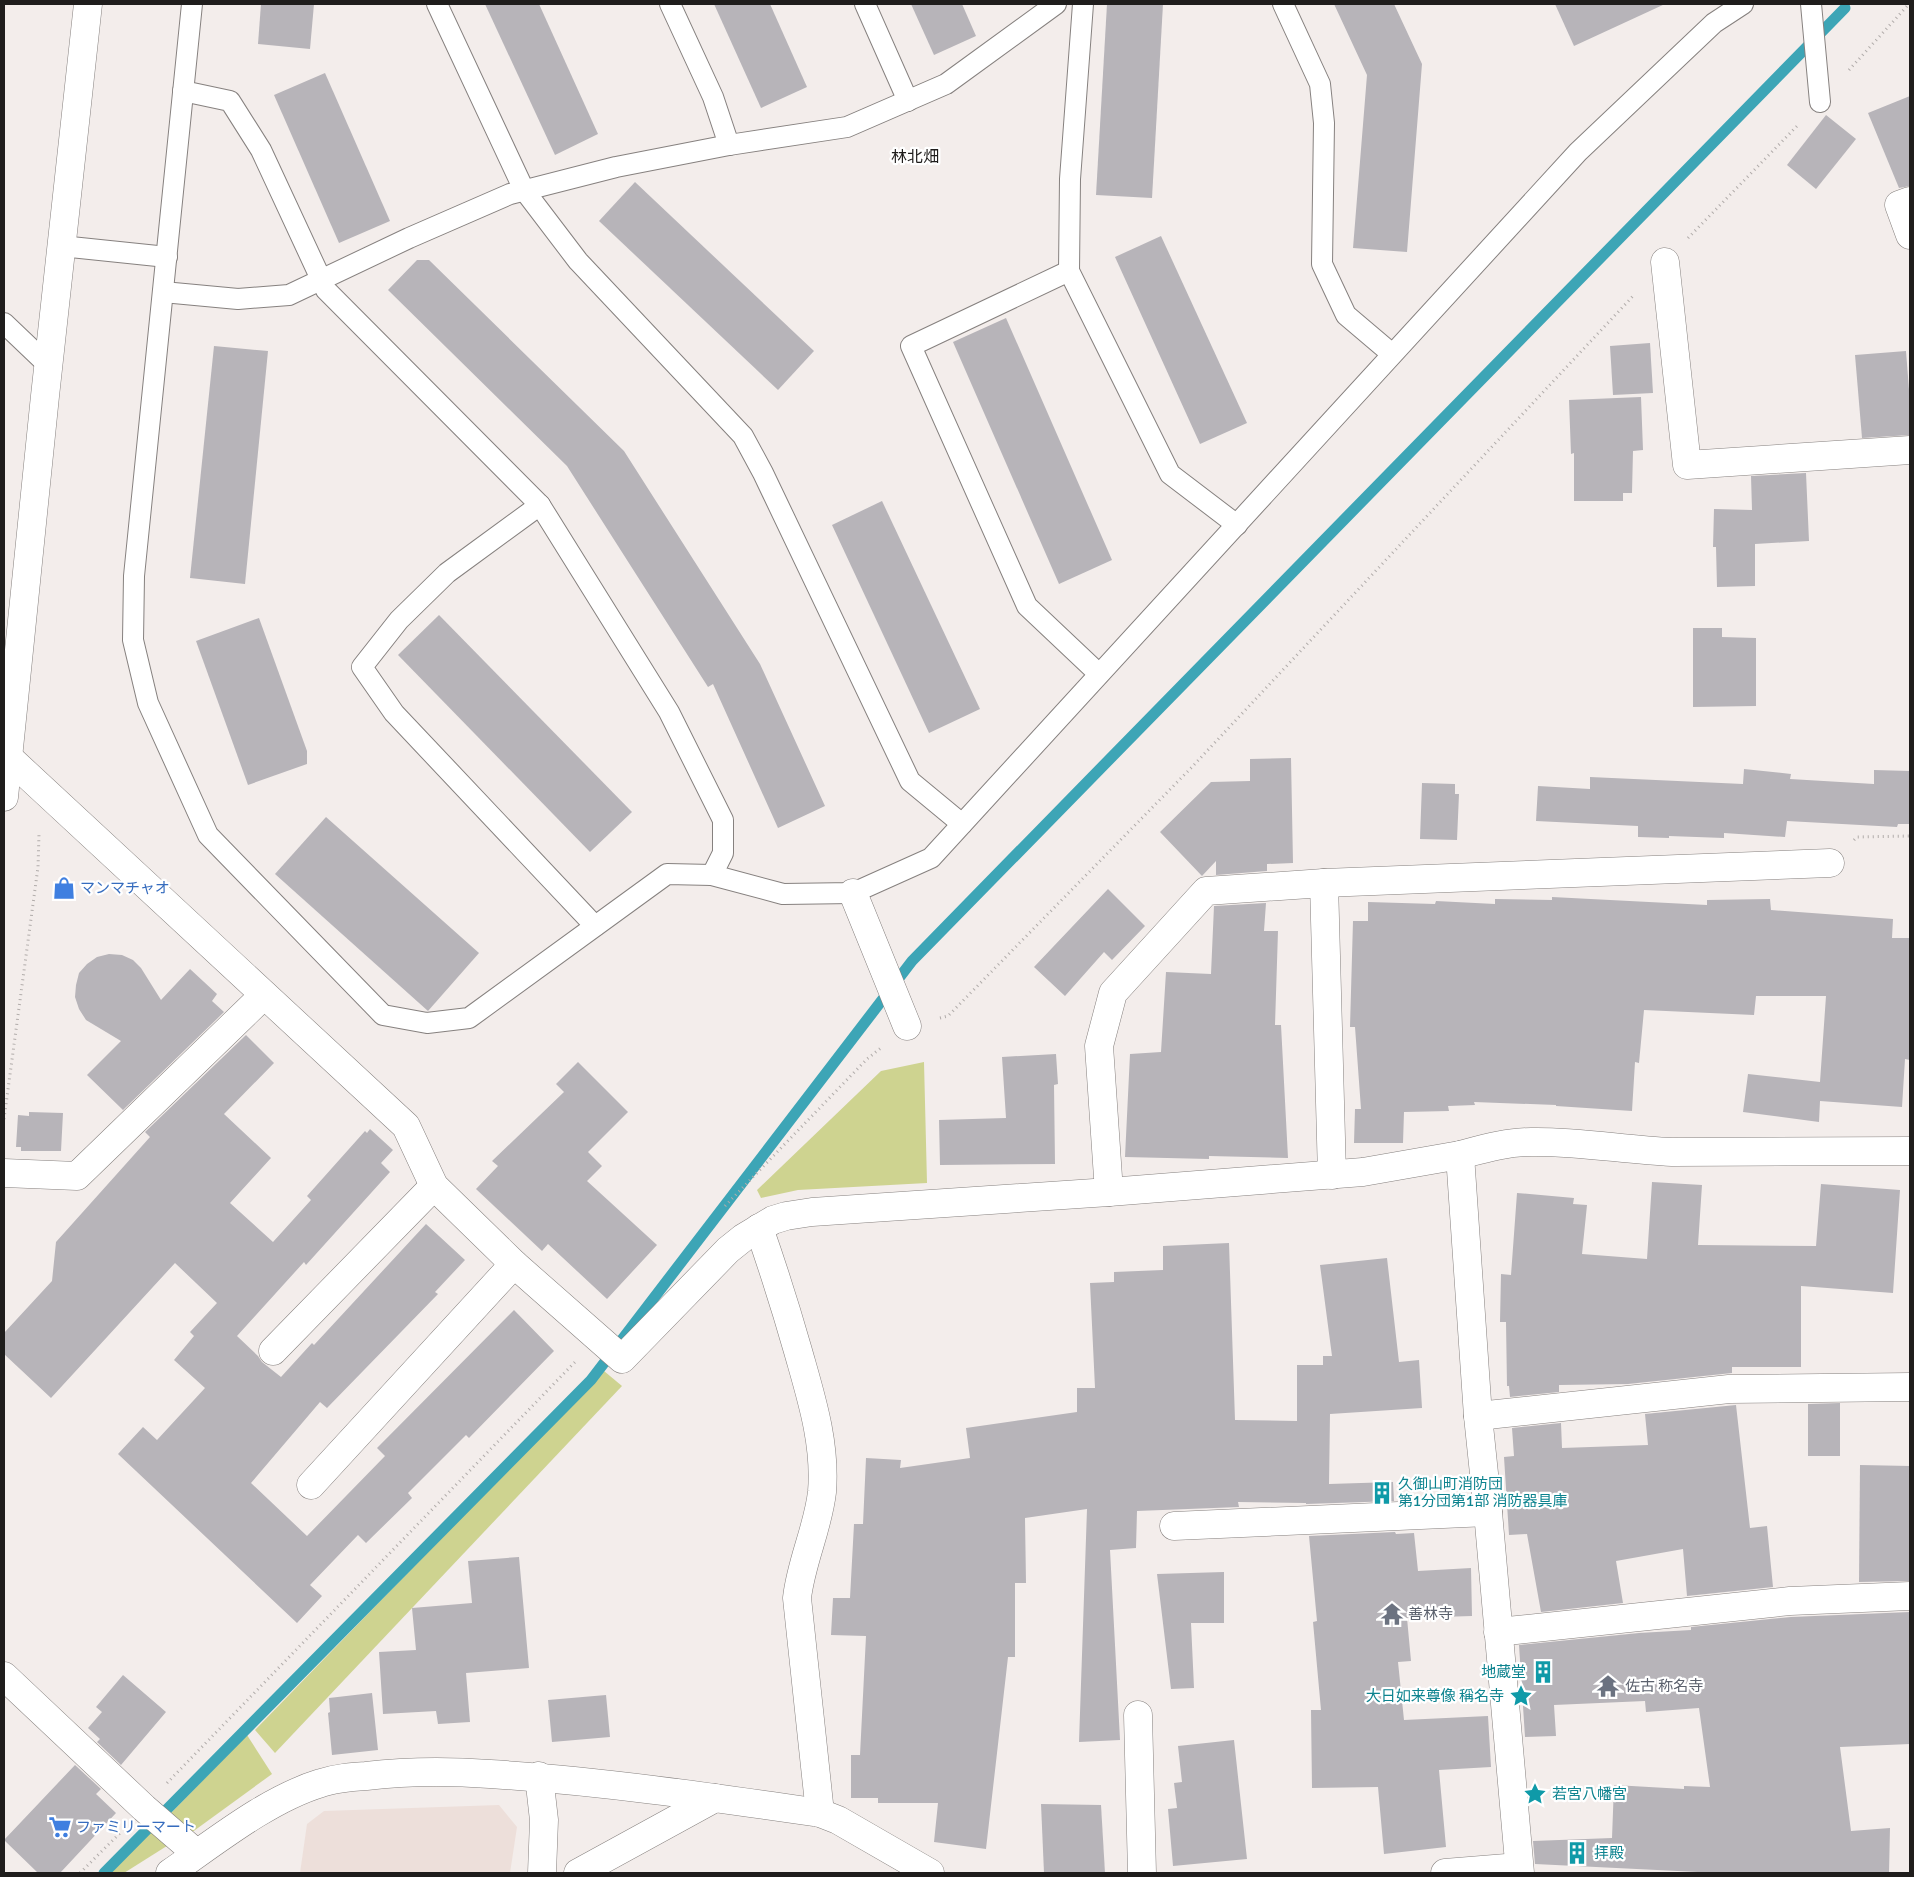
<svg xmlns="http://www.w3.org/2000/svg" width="1914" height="1877" font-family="Signika,'Noto Sans JP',sans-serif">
  <rect width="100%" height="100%" fill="#f3edeb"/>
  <path fill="#eddfda" d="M499,1805L517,1827L510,1873H300L307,1824L324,1811Z"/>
  <g fill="#ced390">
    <path d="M924,1062L927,1183L798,1190L761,1198L757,1190L881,1071Z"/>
    <path d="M604,1371L622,1386L275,1753L255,1730Z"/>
    <path d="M247,1735L272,1774L191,1833L171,1813Z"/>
    <path d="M155,1826L170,1844L124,1873H108Z"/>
  </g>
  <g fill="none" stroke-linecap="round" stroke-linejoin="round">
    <path stroke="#3da5b6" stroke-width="11" d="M104,1873L591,1380L912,961L1845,8"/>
  </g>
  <g fill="#b7b4b9">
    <path d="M261,4H314L310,49L258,44Z"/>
    <path d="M485,4H539L598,134L555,155Z"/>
    <path d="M714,4H770L807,87L761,108Z"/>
    <path d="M911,4H962L976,36L934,55Z"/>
    <path d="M1107,4H1163L1152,198L1096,195Z"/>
    <path d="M1334,4H1394L1422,64L1407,252L1353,248L1367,75Z"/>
    <path d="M1555,4H1665L1574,46Z"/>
    <path d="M325,73L390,221L339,243L274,95Z"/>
    <path d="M1910,96V186L1899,188L1868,113Z"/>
    <path d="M1826,115L1856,139L1816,189L1787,165Z"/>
    <path d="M635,182L814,351L778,390L599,221Z"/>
    <path d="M1161,236L1247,423L1200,444L1115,257Z"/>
    <path d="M417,260H429L624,451L760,664L825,806L778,828L713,684L708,687L567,466L388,290Z"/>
    <path d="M1006,318L1112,560L1059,584L953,342Z"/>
    <path d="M1650,343L1653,393L1613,395L1610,346Z"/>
    <path d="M214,346L268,351L245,584L190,578Z"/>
    <path d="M1906,351L1910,403V435L1862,438L1855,355Z"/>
    <path d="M1641,397L1643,450L1633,451L1632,493H1623V501H1574V453L1571,454L1569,400Z"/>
    <path d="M1806,473L1809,541L1755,544V586L1717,587L1716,547H1713L1714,509L1752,510L1751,476Z"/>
    <path d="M882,501L980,709L929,733L832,525Z"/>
    <path d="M439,615L632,812L590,852L398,655Z"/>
    <path d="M259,618L307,751V764L248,785L196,641Z"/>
    <path d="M1693,628H1722V637L1756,638V706L1693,707Z"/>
    <path d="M1291,758L1293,863L1267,864V871L1216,875V861L1202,876L1160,832L1211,782L1250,781V759Z"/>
    <path d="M1744,769L1791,774L1790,779L1874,784V770L1910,771V824H1898L1897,827L1787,821L1785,837L1724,833V838L1669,836V838L1638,837V826L1536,821L1538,786L1590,789V777L1743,784Z"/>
    <path d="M1422,783L1455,784V794H1459L1457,840L1420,839Z"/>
    <path d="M326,817L479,953L428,1011L275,874Z"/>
    <path d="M1108,889L1145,926L1112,960L1104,952L1065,996L1034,967Z"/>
    <path d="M1552,897L1707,905V900L1770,899L1771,910L1893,919L1892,938H1910V1060L1905,1059L1902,1107L1820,1101L1819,1122L1743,1112L1748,1074L1820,1082L1826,996H1756L1754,1015L1644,1010L1639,1063L1635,1062L1632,1111L1556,1106V1105L1474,1102L1475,1105L1448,1106L1449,1111L1404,1112L1403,1143H1354L1355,1109H1361L1355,1027H1350L1353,921H1368V902L1435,904L1436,901L1495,904V899L1552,900Z"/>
    <path d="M1266,903L1264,931H1278L1275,1025H1281L1288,1158L1209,1156V1159L1125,1157L1130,1054L1161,1052L1166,972L1211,974L1214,906Z"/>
    <path d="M109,954L122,955L133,960L141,968L161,1000L190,969L217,994L212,1001L224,1012L123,1110L87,1075L121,1041L86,1020L79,1009L75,997L76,985L79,973L87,964L97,957Z"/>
    <path d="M246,1035L274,1063L224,1114L271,1158L230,1203L273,1242L311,1200L307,1196L365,1131L367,1133L370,1129L393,1150L381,1163L390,1172L306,1265L304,1262L237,1336L258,1356L262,1362L281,1377L312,1343L314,1345L426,1224L465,1260L435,1292L438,1294L327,1408L320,1402L251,1483L307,1536L385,1456L377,1448L514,1310L554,1351L469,1438L466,1435L408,1493L412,1498L366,1543L358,1535L310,1585L322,1596L297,1623L118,1454L143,1427L157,1440L205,1388L174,1360L194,1336L190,1332L217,1303L175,1263L51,1398L4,1354V1333L52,1281L56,1242L150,1137L145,1132Z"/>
    <path d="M1056,1054L1058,1084L1054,1085L1055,1164L940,1165L939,1120L1006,1118L1002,1057Z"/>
    <path d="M578,1062L628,1112L588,1152L602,1166L587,1181L657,1245L607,1299L548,1244L542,1251L476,1189L498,1166L492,1161L564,1092L556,1084Z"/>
    <path d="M29,1112L63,1113L61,1151H21V1147H16L18,1115L29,1116Z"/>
    <path d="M1652,1182L1702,1185L1698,1245L1816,1246L1821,1184L1900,1190L1893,1293L1801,1286V1367H1732V1373L1628,1384L1559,1385V1392L1510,1397L1509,1386H1507L1506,1322H1500L1501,1274L1511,1275L1517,1193L1574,1198L1573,1204L1587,1205L1582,1254L1647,1259Z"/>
    <path d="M1229,1243L1235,1420L1297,1421V1365H1323V1356H1332L1320,1265L1387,1258L1399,1362L1419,1360L1422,1408L1330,1414L1329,1484L1393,1482L1394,1501L1306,1504V1503L1238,1502L1239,1507L1137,1511L1136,1548L1110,1550L1120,1740L1079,1742L1087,1509L1025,1518L1026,1583H1015V1657H1008L986,1849L934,1842L938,1803H878V1798H851V1755H860L866,1636L831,1635L833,1598H850L854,1524H863L866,1458L901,1460L900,1468L970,1458L966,1428L1077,1412V1388H1095L1090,1283L1114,1282V1272L1163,1270V1246Z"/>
    <path d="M1840,1403V1456H1808V1404Z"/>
    <path d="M1736,1405L1750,1528L1767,1526L1773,1587L1687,1596L1683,1549L1616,1561L1623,1603L1541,1612L1527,1534L1509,1535L1504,1457L1514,1456L1512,1428L1561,1423L1562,1448L1648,1445L1645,1414Z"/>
    <path d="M1860,1465L1910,1466V1581L1859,1582Z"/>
    <path d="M1395,1532L1396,1534L1414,1533L1418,1571L1471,1568L1472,1616L1407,1618L1411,1661L1398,1662L1404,1720L1488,1716L1491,1767L1439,1770L1446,1847L1384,1854L1378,1787L1312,1788L1311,1710H1321L1313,1622L1317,1621L1309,1536Z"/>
    <path d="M519,1557L529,1668L466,1673L470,1722L438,1724L436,1711L383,1714L379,1652L416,1650L412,1608L472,1603L468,1561Z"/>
    <path d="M1224,1572V1623H1191L1194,1688L1171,1689L1157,1574Z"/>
    <path d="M1910,1612V1744L1840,1747L1851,1831L1890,1828L1889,1873H1718L1535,1864L1533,1841L1612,1838L1614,1785L1684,1789V1786L1710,1787L1699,1708L1646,1712L1645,1701L1554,1705L1556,1736L1525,1737L1519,1645L1639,1633L1691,1630V1627L1791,1617Z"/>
    <path d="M123,1675L166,1712L121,1765L97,1742L100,1739L88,1728L102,1712L96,1707Z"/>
    <path d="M372,1693L378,1750L332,1755L328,1713L330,1712L329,1698Z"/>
    <path d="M606,1695L610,1737L552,1742L548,1700Z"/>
    <path d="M1234,1740L1247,1859L1173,1866L1168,1809L1177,1808L1174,1783L1182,1782L1178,1746Z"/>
    <path d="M75,1765L101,1789L96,1794L116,1813L60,1873H38L4,1840Z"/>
    <path d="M1041,1804L1101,1805L1105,1873H1044Z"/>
  </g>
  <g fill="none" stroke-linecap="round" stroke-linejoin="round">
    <defs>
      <g id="service">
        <path d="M192,4L134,576L133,640L148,703L208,835L383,1015L427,1023L469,1018L667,874L712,875L783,894L853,893L931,858L1578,152L1714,23L1743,4"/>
        <path d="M437,4L524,190L578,261L743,436L763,473L910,781L962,824"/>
        <path d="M670,4L713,97L729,145"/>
        <path d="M865,4L908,101"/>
        <path d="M1083,4L1070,179L1069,271L1170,474L1237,525"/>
        <path d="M1283,4L1320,84L1324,123L1322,264L1346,315L1392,354"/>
        <path d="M1811,4L1820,102"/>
        <path d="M183,91L230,101L261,150L326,290L540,505L669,712L723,820V853L712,875"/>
        <path d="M61,246L167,257"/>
        <path d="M1069,271L911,346L1027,606L1099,674"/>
        <path d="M163,292L238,299L289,295L409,238L510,194L616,167L729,145L847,127L946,84L1056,4"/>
        <path d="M4,323L48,365"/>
        <path d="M540,505L447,573L399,620L362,667L394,713L595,926"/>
      </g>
      <g id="minor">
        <path d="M1910,201L1899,205L1910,235"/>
        <path d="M1665,262L1687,465L1910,450"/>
        <path d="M8,757L406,1126L434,1186L514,1264L622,1359L728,1250L743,1238L773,1220L786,1216L812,1212L1109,1192L1363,1172L1460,1155L1478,1416L1488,1512L1520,1873"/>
        <path d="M1324,883L1332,1175"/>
        <path d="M853,893L907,1026"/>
        <path d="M4,1173L77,1176L264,995"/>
        <path d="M1109,1192L1099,1046L1113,993L1206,891L1324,883L1830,863"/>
        <path d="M759,1228C773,1268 786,1309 798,1351C811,1397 826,1443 822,1492C818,1528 801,1562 797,1598L820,1813"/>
        <path d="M273,1351L434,1186"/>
        <path d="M1478,1416L1729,1389L1910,1387"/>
        <path d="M311,1485L514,1264"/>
        <path d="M1174,1526L1488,1512"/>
        <path d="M1498,1632L1790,1601L1910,1596"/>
        <path d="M4,1676L144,1808L196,1853"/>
        <path d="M1138,1715L1142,1873"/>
        <path d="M539,1776L544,1820L542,1873"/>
        <path d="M578,1873L715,1798"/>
        <path d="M1445,1873L1519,1867"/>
      </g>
      <g id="tertiary">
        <path d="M4,797L45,396L88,4"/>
        <path d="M1460,1155C1483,1149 1507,1142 1531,1142C1578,1141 1625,1150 1672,1152L1910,1151"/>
        <path d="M170,1873C215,1842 268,1799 321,1783C336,1778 351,1777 366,1776C408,1771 448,1771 490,1774C601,1781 710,1797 820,1813L838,1820L930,1873"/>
      </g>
    </defs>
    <use href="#service" stroke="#86817f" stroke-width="22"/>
    <use href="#minor" stroke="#86817f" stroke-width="29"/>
    <use href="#tertiary" stroke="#86817f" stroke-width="29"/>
    <g stroke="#b1acaa" stroke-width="3" stroke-dasharray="1 4" stroke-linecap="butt">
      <path d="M1849,70L1909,4"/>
      <path d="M1688,238L1799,124"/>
      <path d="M1854,840L1857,837L1910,836"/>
      <path d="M940,1018L948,1016L1192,767L1634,295"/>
      <path d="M4,1119L38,867L39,834"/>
      <path d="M725,1206L867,1059L882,1047"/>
      <path d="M167,1783L575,1362"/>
      <path d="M80,1873L120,1833"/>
    </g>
    <use href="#service" stroke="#fff" stroke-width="20"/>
    <use href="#minor" stroke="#fff" stroke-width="28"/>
    <use href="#tertiary" stroke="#fff" stroke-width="28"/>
  </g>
  <defs>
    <symbol id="shop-bare" viewBox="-9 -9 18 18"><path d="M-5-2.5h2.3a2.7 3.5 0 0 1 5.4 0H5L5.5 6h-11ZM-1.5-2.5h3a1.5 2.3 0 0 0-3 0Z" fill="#3f7fe0" stroke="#fff" stroke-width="2.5" paint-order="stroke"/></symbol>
    <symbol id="building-bare" viewBox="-9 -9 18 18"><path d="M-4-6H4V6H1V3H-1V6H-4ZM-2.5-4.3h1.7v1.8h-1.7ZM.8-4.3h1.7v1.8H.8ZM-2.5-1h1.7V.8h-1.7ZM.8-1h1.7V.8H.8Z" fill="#0f9aa8" stroke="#fff" stroke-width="2.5" paint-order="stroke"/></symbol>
    <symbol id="temple-bare" viewBox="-9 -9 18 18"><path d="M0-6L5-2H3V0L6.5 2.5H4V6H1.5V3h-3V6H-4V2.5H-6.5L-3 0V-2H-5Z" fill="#6b7280" stroke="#fff" stroke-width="2.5" paint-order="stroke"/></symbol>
    <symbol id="sight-bare" viewBox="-9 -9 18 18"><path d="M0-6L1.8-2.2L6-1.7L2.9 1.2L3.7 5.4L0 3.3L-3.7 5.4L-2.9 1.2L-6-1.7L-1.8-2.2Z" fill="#0f9aa8" stroke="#fff" stroke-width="2.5" paint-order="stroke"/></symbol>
    <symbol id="supermarket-bare" viewBox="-9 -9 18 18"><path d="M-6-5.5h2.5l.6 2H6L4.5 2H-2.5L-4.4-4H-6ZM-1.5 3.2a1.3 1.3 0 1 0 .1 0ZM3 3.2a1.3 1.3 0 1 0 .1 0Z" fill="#3f7fe0" stroke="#fff" stroke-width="2.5" paint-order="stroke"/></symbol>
  </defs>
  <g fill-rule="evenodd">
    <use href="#shop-bare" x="48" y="872" width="32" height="32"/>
    <use href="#building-bare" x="1366" y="1477" width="32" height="32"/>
    <use href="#temple-bare" x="1376" y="1598" width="32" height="32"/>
    <use href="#building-bare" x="1527" y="1656" width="32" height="32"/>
    <use href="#temple-bare" x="1592" y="1670" width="32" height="32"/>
    <use href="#sight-bare" x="1505" y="1680" width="32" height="32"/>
    <use href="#sight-bare" x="1519" y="1778" width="32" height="32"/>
    <use href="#supermarket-bare" x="44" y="1811" width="32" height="32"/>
    <use href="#building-bare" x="1561" y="1837" width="32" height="32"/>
  </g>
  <g text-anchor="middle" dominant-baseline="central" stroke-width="4.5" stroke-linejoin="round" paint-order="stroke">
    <g font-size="15" fill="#366cbe" stroke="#fff" text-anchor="start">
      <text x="80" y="888">マンマチャオ</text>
      <text x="76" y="1827">ファミリーマート</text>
    </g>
    <g font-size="15" fill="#0d838f" stroke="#fff" text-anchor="start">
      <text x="1398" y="1484">久御山町消防団<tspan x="1398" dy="17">第1分団第1部 消防器具庫</tspan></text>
      <text x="1526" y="1672" text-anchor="end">地蔵堂</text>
      <text x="1504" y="1696" text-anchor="end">大日如来尊像 稱名寺</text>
      <text x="1552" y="1794">若宮八幡宮</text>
      <text x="1594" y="1853">拝殿</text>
    </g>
    <g font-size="15" fill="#5b616d" stroke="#fff" text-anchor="start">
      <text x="1408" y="1614">善林寺</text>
      <text x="1625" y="1686">佐古 称名寺</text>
    </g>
    <g font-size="16" fill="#1f1d1c" stroke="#fff">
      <text x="915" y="157">林北畑</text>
    </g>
  </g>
  <rect width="1914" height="1877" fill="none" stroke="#1f1d1c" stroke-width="10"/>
</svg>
